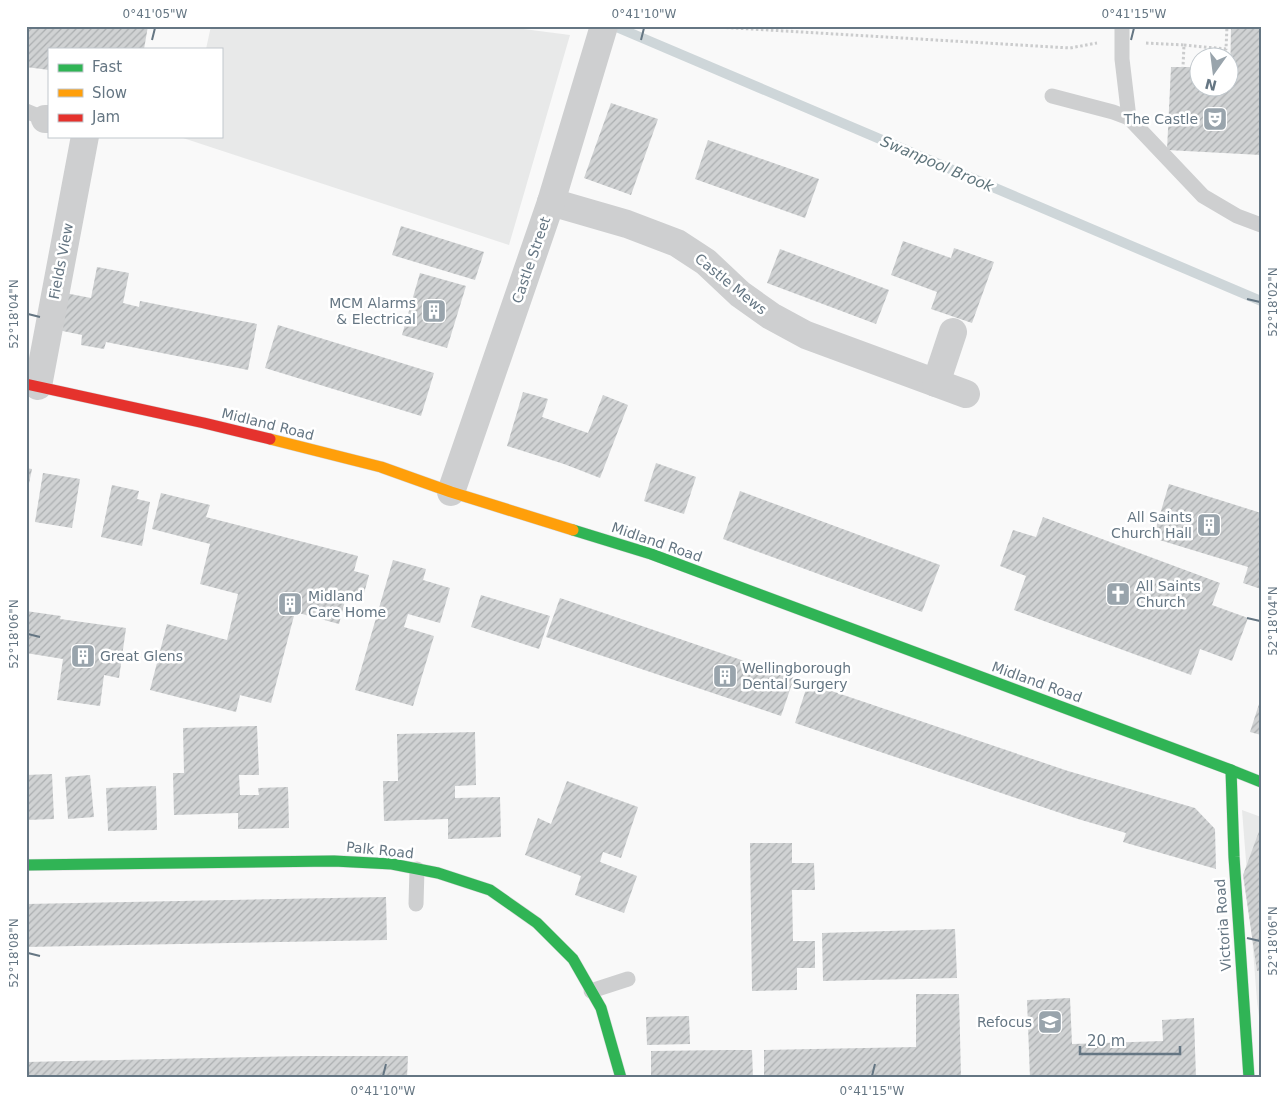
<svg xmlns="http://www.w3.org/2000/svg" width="1287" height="1104" font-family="'DejaVu Sans',sans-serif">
  <defs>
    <pattern id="building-hatch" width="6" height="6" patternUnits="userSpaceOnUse" patternTransform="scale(1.25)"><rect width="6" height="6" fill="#d0d2d3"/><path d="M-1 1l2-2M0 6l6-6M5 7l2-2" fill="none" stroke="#acafb1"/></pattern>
  </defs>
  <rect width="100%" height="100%" fill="#f9f9f9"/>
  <g fill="#e8e9e9">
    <path d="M211,26H501L570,35L509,245L183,138L184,136H221V49H206Z"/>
    <path d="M1242,810L1261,817V1032L1257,1001Z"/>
  </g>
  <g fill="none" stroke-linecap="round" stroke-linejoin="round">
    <path stroke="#ced6d9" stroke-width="10" d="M614,26L1261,301"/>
  </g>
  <g fill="url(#building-hatch)">
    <path d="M26,26H148L144,49H49V70L26,67Z"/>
    <path d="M1231,26H1261V155L1167,150L1171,67H1195V59L1200,60V88H1230Z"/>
    <path d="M611,103L658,119L631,195L584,178Z"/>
    <path d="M708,140L819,179L805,218L695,179Z"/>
    <path d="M401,226L484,252L475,280L392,255Z"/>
    <path d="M903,241L951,258L954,248L994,262L972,323L931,309L937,292L891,275Z"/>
    <path d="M780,249L889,290L876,324L767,283Z"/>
    <path d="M97,267L129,273L123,303L139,307L140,301L257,324L248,370L106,342L104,349L81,345L82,335L58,330L65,293L91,298Z"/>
    <path d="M420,273L466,286L447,348L402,335Z"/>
    <path d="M278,325L434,373L421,416L265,368Z"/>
    <path d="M523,392L548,399L542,417L588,433L603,395L628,405L600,478L564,464L507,446Z"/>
    <path d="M656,463L696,477L684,514L644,501Z"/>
    <path d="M26,468L32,469L27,493H26Z"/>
    <path d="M43,473L80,479L72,528L35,522Z"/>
    <path d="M1169,484L1261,513V589L1243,583L1248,567L1153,538Z"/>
    <path d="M112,485L139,491L137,499L150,502L142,546L101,537Z"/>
    <path d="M740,491L940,565L922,612L723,539Z"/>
    <path d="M161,493L210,505L206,517L358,556L354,571L369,575L363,597L347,593L339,624L295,612L271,703L240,695L236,712L150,690L167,624L227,640L238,594L200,584L210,544L152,529Z"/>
    <path d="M1043,517L1220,583L1212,605L1248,618L1232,661L1200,649L1191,675L1014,610L1026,576L1000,566L1013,530L1036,537Z"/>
    <path d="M393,560L426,569L423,580L450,588L440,623L408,614L404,627L434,636L413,706L355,690Z"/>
    <path d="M481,595L550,616L539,649L471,627Z"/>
    <path d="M560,598L794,678L781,716L546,637Z"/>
    <path d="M26,611L61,616L60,619L126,628L119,678L104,675L100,706L57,700L63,659L26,653Z"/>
    <path d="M808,683L1068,771L1195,808L1215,829L1216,869L1123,842L1126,833L1078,819L795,723Z"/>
    <path d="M1260,701H1261V735L1250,732Z"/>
    <path d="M257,726L259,775H239L240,795H259L258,788L288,787L289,828L238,829V813L174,815L173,773H184L183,728Z"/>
    <path d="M475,732L476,785L455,786V798L500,797L501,837L448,839V819L384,821L383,781H398L397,734Z"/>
    <path d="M52,774L54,819L26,820V775Z"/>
    <path d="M90,775L94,817L68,819L65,777Z"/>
    <path d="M567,781L638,807L621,858L603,852L600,862L637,876L624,913L575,895L581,876L525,855L538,818L551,824Z"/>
    <path d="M156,786L157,830L108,831L106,788Z"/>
    <path d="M1261,826V971H1257L1243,875Z"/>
    <path d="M750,843H792V863H814L815,890H792L793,941H815V968H797V990L752,991Z"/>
    <path d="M386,897L387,940L26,947V904Z"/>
    <path d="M955,929L957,978L823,981L822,933Z"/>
    <path d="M916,994H959L961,1078H764V1050L916,1047Z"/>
    <path d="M1070,998L1072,1044L1163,1041L1162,1020L1194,1018L1196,1078H1030L1027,1000Z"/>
    <path d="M689,1016L690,1044L647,1045L646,1017Z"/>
    <path d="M728,1050H752L753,1078H651V1051Z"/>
    <path d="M306,1056H408L407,1078H26V1062Z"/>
  </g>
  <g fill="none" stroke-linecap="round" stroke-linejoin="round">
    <defs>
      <g id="fast">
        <path d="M573,530L651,554L1231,770"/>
        <path d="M26,865L334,861L392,864L438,873L490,890L537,923L573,959L601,1008L621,1078"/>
        <path d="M1249,1078L1234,857L1231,770L1261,782"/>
      </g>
      <path id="slow" d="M270,439L381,467L451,492L573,530"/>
      <path id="jam" d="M26,384L204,423L270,439"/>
    </defs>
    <use href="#fast" stroke="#d5d6d7" stroke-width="12"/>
    <use href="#slow" stroke="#d5d6d7" stroke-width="12"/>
    <use href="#jam" stroke="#d5d6d7" stroke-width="12"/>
    <g stroke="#cbcccd" stroke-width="3" stroke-dasharray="2.5 2.5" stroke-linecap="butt">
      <path d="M701,26L1070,48L1097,43"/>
      <path d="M1146,43L1184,45L1183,67"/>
      <path d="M1184,45L1226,49L1227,26"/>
    </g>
    <g stroke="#cecfd0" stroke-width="15">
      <path d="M1122,26V59L1129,118"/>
      <path d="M1052,96L1113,112L1129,118L1203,196L1237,216L1261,225"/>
      <path d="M26,111L45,119"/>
      <path d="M416,904L417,869"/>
      <path d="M591,991L628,979"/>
    </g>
    <g stroke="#cecfd0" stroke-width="28">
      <path d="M45,119H49"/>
      <path d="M551,202L627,224L677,243L706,262L740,294L771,316L806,335L966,394"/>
      <path d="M936,383L953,332"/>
      <path d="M38,386L85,136"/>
      <path d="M451,492L551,202L604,26"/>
    </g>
    <use href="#fast" stroke="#30b455" stroke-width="11"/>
    <use href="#slow" stroke="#ff9f0a" stroke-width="11"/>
    <use href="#jam" stroke="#e5322d" stroke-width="11"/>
  </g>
  <path fill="none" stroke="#657683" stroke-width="2" d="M152,40L155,28M641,40L644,28M1131,40L1134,28M1247,299L1260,302M28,314L40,317M1247,618L1260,621M28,634L40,637M1247,938L1260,941M28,953L40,956M383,1076L386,1064M872,1076L875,1064"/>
  <defs>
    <symbol id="theatre-square" viewBox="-11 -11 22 22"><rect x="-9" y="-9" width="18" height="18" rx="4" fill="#99a4ac" stroke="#fff"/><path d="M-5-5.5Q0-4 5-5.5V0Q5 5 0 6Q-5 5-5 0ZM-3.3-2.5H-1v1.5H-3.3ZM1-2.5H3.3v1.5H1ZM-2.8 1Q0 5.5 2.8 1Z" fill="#fff"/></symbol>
    <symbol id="building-square" viewBox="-11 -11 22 22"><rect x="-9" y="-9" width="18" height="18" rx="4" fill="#99a4ac" stroke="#fff"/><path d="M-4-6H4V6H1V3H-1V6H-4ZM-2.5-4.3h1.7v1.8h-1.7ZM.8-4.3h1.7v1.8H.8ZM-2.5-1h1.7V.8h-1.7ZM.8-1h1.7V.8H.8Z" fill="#fff"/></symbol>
    <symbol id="church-square" viewBox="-11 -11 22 22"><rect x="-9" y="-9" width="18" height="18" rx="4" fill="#99a4ac" stroke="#fff"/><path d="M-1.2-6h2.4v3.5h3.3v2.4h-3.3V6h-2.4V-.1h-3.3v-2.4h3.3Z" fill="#fff"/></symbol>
    <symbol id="school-square" viewBox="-11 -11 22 22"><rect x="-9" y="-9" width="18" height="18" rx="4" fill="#99a4ac" stroke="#fff"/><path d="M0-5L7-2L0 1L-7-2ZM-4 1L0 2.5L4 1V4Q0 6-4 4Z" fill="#fff"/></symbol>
  </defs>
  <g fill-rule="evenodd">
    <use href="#theatre-square" x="1201" y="105" width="28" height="28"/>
    <use href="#building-square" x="420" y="297" width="28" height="28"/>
    <use href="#building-square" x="1195" y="511" width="28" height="28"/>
    <use href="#church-square" x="1104" y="580" width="28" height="28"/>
    <use href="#building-square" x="276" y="590" width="28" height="28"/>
    <use href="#building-square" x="69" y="642" width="28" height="28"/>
    <use href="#building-square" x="711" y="662" width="28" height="28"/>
    <use href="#school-square" x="1036" y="1008" width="28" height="28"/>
  </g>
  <g text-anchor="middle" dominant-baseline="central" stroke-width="5" stroke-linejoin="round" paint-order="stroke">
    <g font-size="14" fill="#657683" stroke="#fff" text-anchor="end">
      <text x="1198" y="119">The Castle</text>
      <text x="416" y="303">MCM Alarms<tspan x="416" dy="16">&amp; Electrical</tspan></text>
      <text x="1192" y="517">All Saints<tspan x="1192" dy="16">Church Hall</tspan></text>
      <text x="1136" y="586" text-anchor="start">All Saints<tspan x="1136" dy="16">Church</tspan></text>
      <text x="308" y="596" text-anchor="start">Midland<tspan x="308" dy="16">Care Home</tspan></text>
      <text x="100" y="656" text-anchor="start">Great Glens</text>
      <text x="742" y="668" text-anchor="start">Wellingborough<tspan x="742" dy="16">Dental Surgery</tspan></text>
      <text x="1032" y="1022">Refocus</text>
    </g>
    <g font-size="14" fill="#657683" stroke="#fff">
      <text transform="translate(531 260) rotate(-71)">Castle Street</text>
      <text transform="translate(61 261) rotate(-79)">Fields View</text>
      <text transform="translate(731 284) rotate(39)">Castle Mews</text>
      <text transform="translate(268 424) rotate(14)">Midland Road</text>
      <text transform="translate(657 542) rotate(19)">Midland Road</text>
      <text transform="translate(1037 682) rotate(20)">Midland Road</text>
      <text transform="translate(380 850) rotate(6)">Palk Road</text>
      <text transform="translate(1223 925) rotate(-94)">Victoria Road</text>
    </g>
    <g font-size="15" font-style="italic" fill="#60757c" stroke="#fff">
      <text transform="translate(937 164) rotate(23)">Swanpool Brook</text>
    </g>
  </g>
  <rect width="1287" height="1104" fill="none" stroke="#ffffff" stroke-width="55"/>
  <rect x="48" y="48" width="175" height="90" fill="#ffffff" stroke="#c1c8cd"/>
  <rect x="58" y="64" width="25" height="8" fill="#30b455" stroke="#c1c8cd"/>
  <text x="92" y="72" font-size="15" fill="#657683">Fast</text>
  <rect x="58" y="89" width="25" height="8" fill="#ff9f0a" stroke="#c1c8cd"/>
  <text x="92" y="98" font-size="15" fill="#657683">Slow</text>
  <rect x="58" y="114" width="25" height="8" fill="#e5322d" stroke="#c1c8cd"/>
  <text x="92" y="122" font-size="15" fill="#657683">Jam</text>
  <g transform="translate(1214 72) rotate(194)"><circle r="24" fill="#ffffff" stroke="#c1c8cd"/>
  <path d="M0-4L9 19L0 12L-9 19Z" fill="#99a4ac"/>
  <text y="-8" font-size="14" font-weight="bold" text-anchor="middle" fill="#657683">N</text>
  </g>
  <path d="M1080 1046v8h100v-8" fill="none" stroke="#657683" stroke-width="2.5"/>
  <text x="1087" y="1046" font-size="15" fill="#657683" stroke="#ffffff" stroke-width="4" paint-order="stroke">20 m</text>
  <rect x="28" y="28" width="1232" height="1048" fill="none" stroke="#657683" stroke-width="2"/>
  <g font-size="12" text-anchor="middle" fill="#657683">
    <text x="155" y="18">0°41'05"W</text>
    <text x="644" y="18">0°41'10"W</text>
    <text x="1134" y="18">0°41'15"W</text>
    <text transform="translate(1273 302) rotate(-90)" y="4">52°18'02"N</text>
    <text transform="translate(14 314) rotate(-90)" y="4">52°18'04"N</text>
    <text transform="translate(1273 621) rotate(-90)" y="4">52°18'04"N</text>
    <text transform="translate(14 634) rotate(-90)" y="4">52°18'06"N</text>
    <text transform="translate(1273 941) rotate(-90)" y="4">52°18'06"N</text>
    <text transform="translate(14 953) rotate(-90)" y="4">52°18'08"N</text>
    <text x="383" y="1095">0°41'10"W</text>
    <text x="872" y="1095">0°41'15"W</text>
  </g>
</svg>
